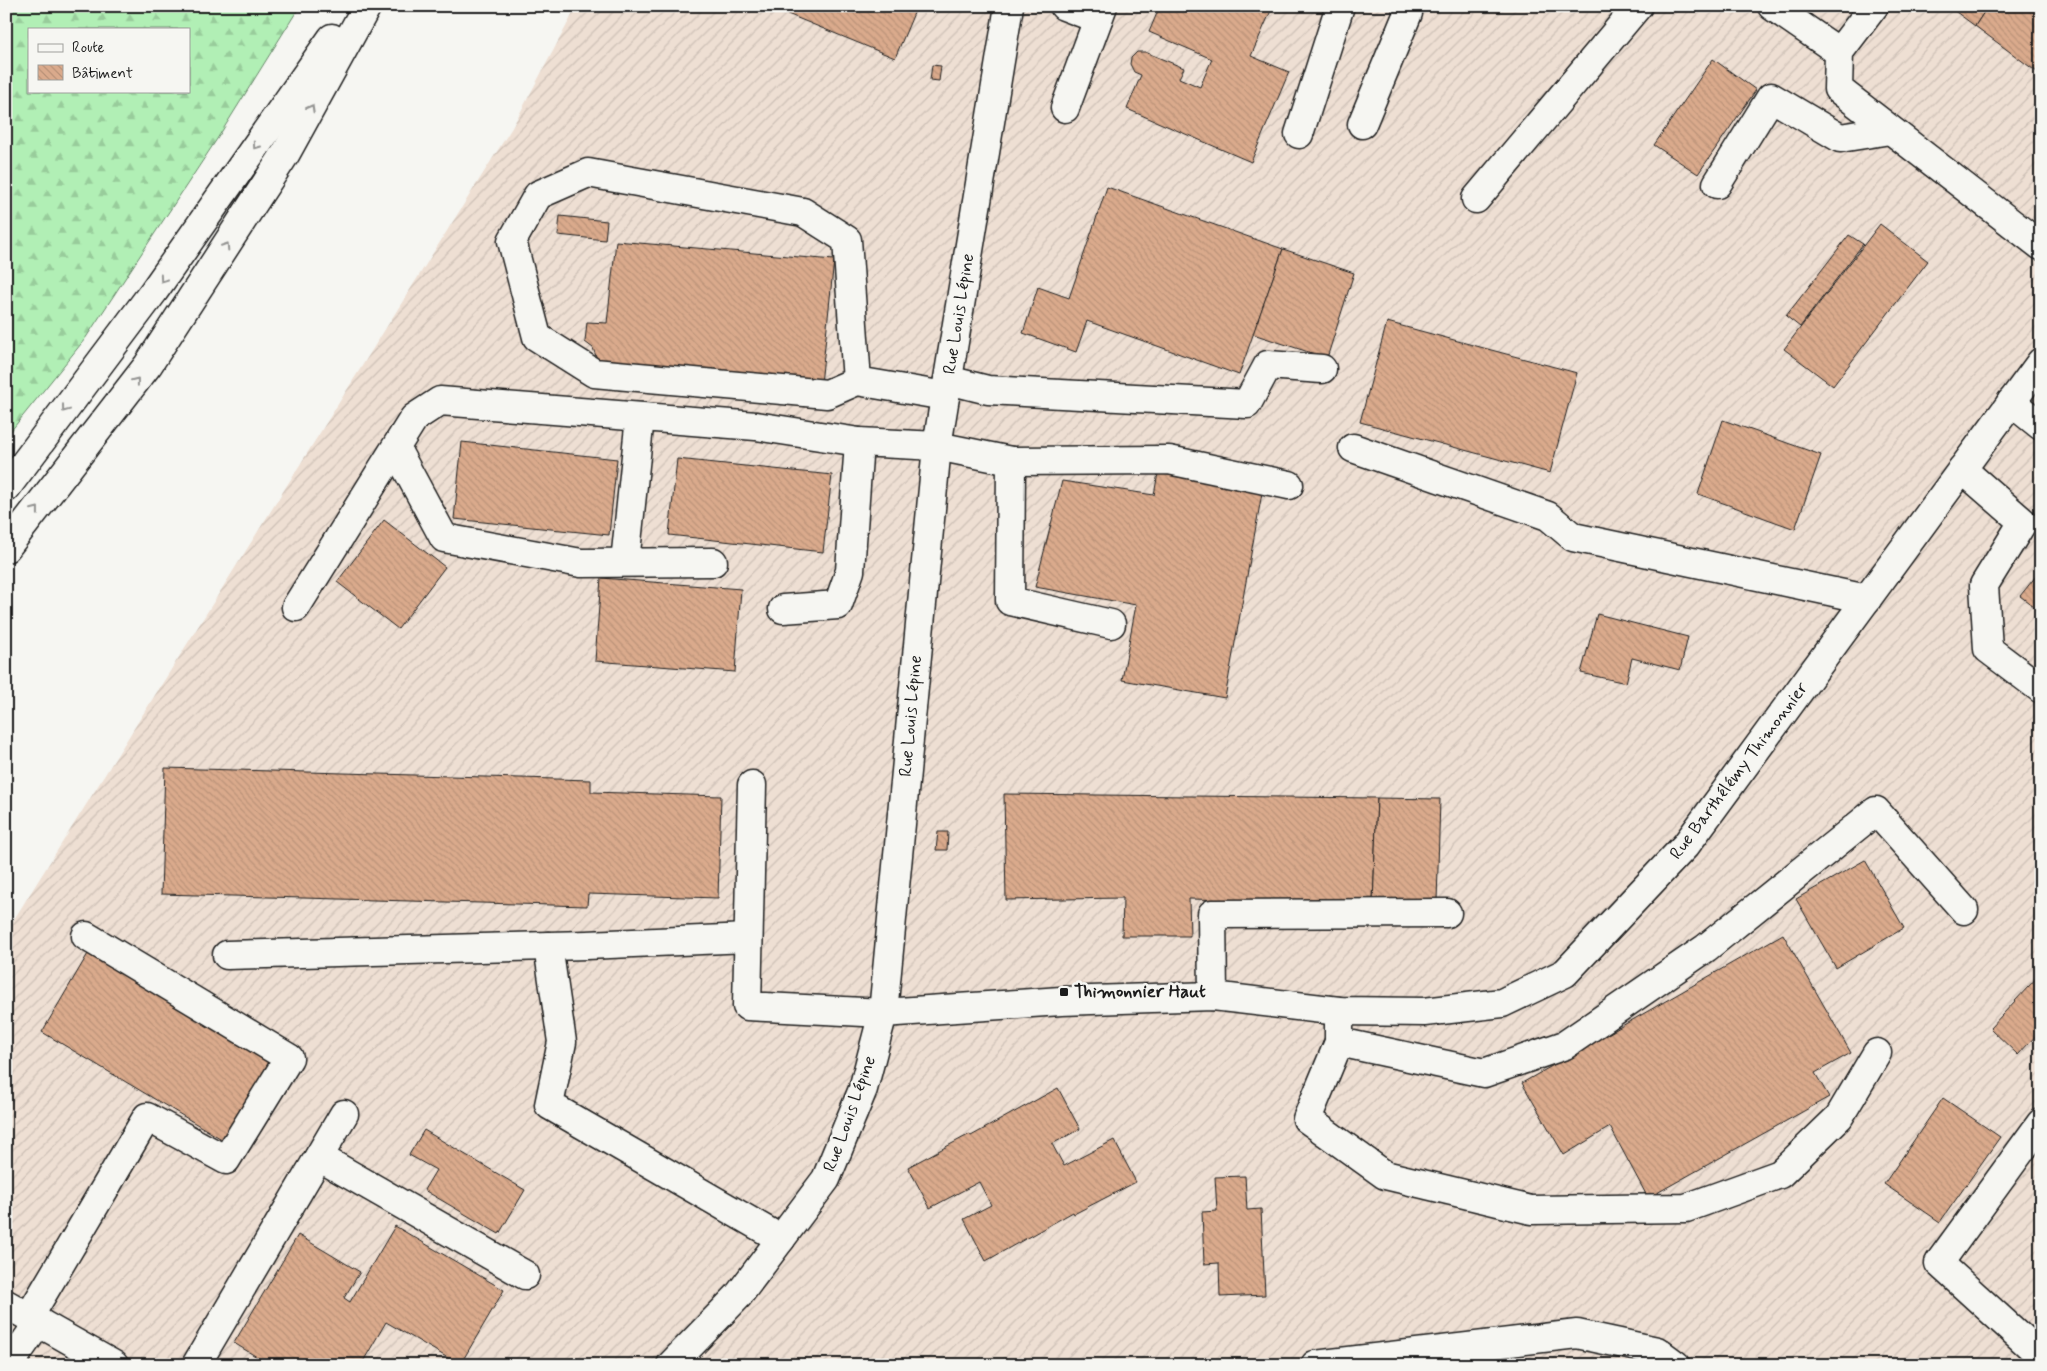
<svg xmlns="http://www.w3.org/2000/svg" width="2047" height="1371" font-family="Mynerve,sans-serif">
  <defs>
    <pattern id="industrial-furrows" width="10" height="10" patternUnits="userSpaceOnUse" patternTransform="scale(1.25)"><rect width="10" height="10" fill="#eedfd3"/><path d="M-1 1l2-2M0 10L10 0M9 11l2-2" fill="none" stroke="#ccbfb5"/></pattern>
    <pattern id="forest-firs" width="22" height="20" patternUnits="userSpaceOnUse" patternTransform="scale(1.25)"><rect width="22" height="20" fill="#b1efb5"/><path d="M5 1l3.5 6h-7zM16 11l3.5 6h-7z" fill="#98cc9b"/></pattern>
    <pattern id="building-back-hatch" width="6" height="6" patternUnits="userSpaceOnUse" patternTransform="scale(1.25)"><rect width="6" height="6" fill="#daaa8c"/><path d="M-1 5l2 2M0 0l6 6M5-1l2 2" fill="none" stroke="#ba9278"/></pattern>
  </defs>
  <rect width="100%" height="100%" fill="#f6f6f2"/>
  <filter id="ink" filterUnits="userSpaceOnUse"><feTurbulence type="fractalNoise" baseFrequency=".02" numOctaves="2"/><feDisplacementMap in="SourceGraphic" scale="10" xChannelSelector="R" yChannelSelector="G"/><feConvolveMatrix kernelMatrix="1 2 1 2 8 2 1 2 1" color-interpolation-filters="sRGB"/></filter>
  <g filter="url(#ink)">
    <path fill="url(#industrial-furrows)" d="M577,6H2041V1365H6V932L513,126Z"/>
    <path fill="url(#forest-firs)" stroke="#668668" fill-rule="evenodd" d="M6,6H300L217,139L85,339L6,437ZM29,29H189V91H29Z"/>
    <g fill="url(#building-back-hatch)" stroke="#1c1c1c">
      <path d="M768,6H917L895,58Z"/>
      <path d="M1160,6H1273L1251,56L1289,72L1251,162L1127,109L1141,75L1134,72L1130,64L1131,58L1137,52H1145L1184,68L1179,78L1200,87L1212,59L1149,32Z"/>
      <path d="M1954,6H1988L1975,26L1952,9Z"/>
      <path d="M1988,6H2029L2041,15V75L1975,26Z"/>
      <path d="M1713,59L1756,90L1698,174L1654,145Z"/>
      <path d="M932,65L941,66L939,81L930,80Z"/>
      <path d="M1107,187L1283,249L1239,375L1087,321L1076,352L1023,333L1038,287L1069,298Z"/>
      <path d="M560,216L607,221L605,240L558,235Z"/>
      <path d="M1880,224L1928,261L1833,386L1784,349Z"/>
      <path d="M1849,235L1863,244L1800,327L1786,316Z"/>
      <path d="M616,241L834,260L821,384L597,359L593,348L585,342L587,322L607,323Z"/>
      <path d="M1283,249L1354,273L1327,358L1253,334Z"/>
      <path d="M1387,322L1577,373L1550,473L1360,422Z"/>
      <path d="M1723,420L1821,455L1795,529L1698,494Z"/>
      <path d="M462,442L617,459L609,535L454,519Z"/>
      <path d="M677,459L832,475L823,552L669,535Z"/>
      <path d="M1158,473L1262,493L1225,698L1122,680L1136,605L1035,587L1062,481L1154,495Z"/>
      <path d="M384,520L445,567L398,629L337,582Z"/>
      <path d="M2041,570V612L2020,596Z"/>
      <path d="M601,578L741,589L735,672L595,661Z"/>
      <path d="M1597,614L1688,637L1680,670L1632,658L1626,683L1581,673Z"/>
      <path d="M165,768L591,780V792L721,796L718,898L588,894L587,906L161,894Z"/>
      <path d="M1004,794L1377,798L1373,903L1189,899L1190,936H1122L1123,898L1006,900Z"/>
      <path d="M1377,798L1440,799L1437,902L1373,903Z"/>
      <path d="M938,832H948L947,850H936Z"/>
      <path d="M1865,860L1904,928L1836,968L1796,899Z"/>
      <path d="M1783,934L1851,1053L1815,1073L1829,1097L1648,1198L1610,1127L1564,1155L1522,1083Z"/>
      <path d="M89,952L273,1061L225,1141L42,1032Z"/>
      <path d="M2041,973V1030L2018,1055L1990,1028Z"/>
      <path d="M1058,1088L1080,1129L1052,1144L1064,1166L1114,1140L1136,1182L1074,1214L1073,1212L986,1261L964,1219L991,1205L979,1182L930,1208L908,1167L970,1134L971,1136Z"/>
      <path d="M1943,1098L2000,1137L1940,1222L1884,1184Z"/>
      <path d="M424,1130L525,1190L499,1234L424,1190L436,1170L409,1155Z"/>
      <path d="M1245,1176L1247,1210L1261,1209L1265,1295L1220,1297L1219,1263L1204,1264L1202,1212L1217,1211L1215,1177Z"/>
      <path d="M395,1226L504,1290L460,1365L386,1322L361,1365H270L234,1343L298,1235L360,1272L344,1298L350,1302Z"/>
    </g>
    <g fill="none" stroke-linecap="round" stroke-linejoin="round">
      <defs>
        <g id="minor">
          <path d="M1064,6L1098,19"/>
          <path d="M1772,6L1839,52L1874,6"/>
          <path d="M1839,52L1838,89L2041,246"/>
          <path d="M1065,108L1103,6"/>
          <path d="M1362,124L1408,13L1406,6"/>
          <path d="M1299,134L1340,6"/>
          <path d="M1717,184L1771,97L1840,138L1890,130"/>
          <path d="M1476,199L1638,6"/>
          <path d="M948,380L988,390L1247,404L1268,365L1322,369"/>
          <path d="M857,381L827,394L594,373L537,337L512,241L538,195L588,173L803,212L847,240L857,381L945,396"/>
          <path d="M2011,402L2041,426"/>
          <path d="M1353,448L1548,516L1573,537L1867,599"/>
          <path d="M396,449L444,538L581,563L713,562"/>
          <path d="M1011,461L1169,460L1289,485"/>
          <path d="M1962,469L2023,522L1984,585L1988,649L2041,689"/>
          <path d="M625,562L640,417"/>
          <path d="M296,607L414,418L440,401L756,426L859,442"/>
          <path d="M783,609L838,605L850,571L859,442L937,446L1011,461L1010,601L1111,624"/>
          <path d="M752,785L747,1006L883,1013L1061,1001L1213,996L1339,1011L1424,1012L1502,1003L1565,973L1686,845L2041,362"/>
          <path d="M548,946L562,1042L549,1105L781,1239"/>
          <path d="M227,955L587,945L748,938"/>
          <path d="M1213,996L1212,914L1447,913"/>
          <path d="M1339,1011V1042L1484,1073L1565,1045L1706,948L1876,811L1964,910"/>
          <path d="M1339,1042L1307,1119L1385,1175L1531,1210L1686,1208L1780,1174L1839,1117L1877,1053"/>
          <path d="M2041,1123L1939,1263L2041,1356"/>
          <path d="M319,1157L525,1275"/>
          <path d="M6,1304L114,1365"/>
          <path d="M29,1317L147,1117L226,1160L289,1058L86,936"/>
          <path d="M9,1365L39,1322"/>
          <path d="M196,1365L344,1114"/>
          <path d="M671,1365L738,1296L826,1179L863,1089L883,1013L937,446L1009,6"/>
          <path d="M1315,1365L1577,1334L1657,1351L1676,1365"/>
        </g>
        <g id="major">
          <path d="M6,488L154,291L332,38"/>
          <path d="M6,548L148,365L286,153L367,6"/>
        </g>
      </defs>
      <use href="#minor" stroke="#1c1c1c" stroke-width="31"/>
      <use href="#major" stroke="#1c1c1c" stroke-width="31"/>
      <use href="#minor" stroke="#f6f6f2" stroke-width="28"/>
      <use href="#major" stroke="#f6f6f2" stroke-width="28"/>
    </g>
    <defs><path id="oneway-chevron" d="M-2-3.5L2.5 0L-2 3.5" fill="none" stroke-width="1.6" stroke-linecap="round" stroke-linejoin="round" transform="scale(1.25)"/></defs>
    <g stroke="#949492">
      <use href="#oneway-chevron" transform="translate(311 108) rotate(-61)"/>
      <use href="#oneway-chevron" transform="translate(256 146) rotate(125)"/>
      <use href="#oneway-chevron" transform="translate(226 246) rotate(-57)"/>
      <use href="#oneway-chevron" transform="translate(163 279) rotate(125)"/>
      <use href="#oneway-chevron" transform="translate(136 381) rotate(-52)"/>
      <use href="#oneway-chevron" transform="translate(65 409) rotate(127)"/>
      <use href="#oneway-chevron" transform="translate(36 510) rotate(-52)"/>
    </g>
  </g>
  <rect fill="#1c1c1c" stroke="#f6f6f2" stroke-width="2" x="1059" y="987" width="10" height="10" rx="2.5"/>
  <g text-anchor="middle" dominant-baseline="central" stroke-width="5" stroke-linejoin="round" paint-order="stroke">
    <g font-size="18" fill="#1c1c1c" stroke="#f6f6f2">
      <text transform="translate(959 314) rotate(-81)">Rue Louis Lépine</text>
      <text transform="translate(911 716) rotate(-85)">Rue Louis Lépine</text>
      <text transform="translate(1739 771) rotate(-53)">Rue Barthélémy Thimonnier</text>
      <text transform="translate(850 1114) rotate(-70)">Rue Louis Lépine</text>
    </g>
    <g font-size="18" font-weight="bold" fill="#1c1c1c" stroke="#f6f6f2" text-anchor="start">
      <text x="1074" y="992">Thimonnier Haut</text>
    </g>
  </g>
  <rect width="2047" height="1371" fill="none" stroke="#f6f6f2" stroke-width="25"/>
  <rect x="12" y="12" width="2022" height="1346" fill="none" stroke="#1c1c1c" stroke-width="2" filter="url(#ink)"/>
  <rect x="28" y="28" width="162" height="65" fill="#f6f6f2" stroke="#9f9f9c"/>
  <rect x="38" y="44" width="25" height="8" fill="#f6f6f2" stroke="#9f9f9c"/>
  <text x="72" y="52" font-size="15" fill="#1c1c1c">Route</text>
  <rect x="38" y="65" width="25" height="15" fill="url(#building-back-hatch)" stroke="#9f9f9c"/>
  <text x="72" y="78" font-size="15" fill="#1c1c1c">Bâtiment</text>
</svg>
